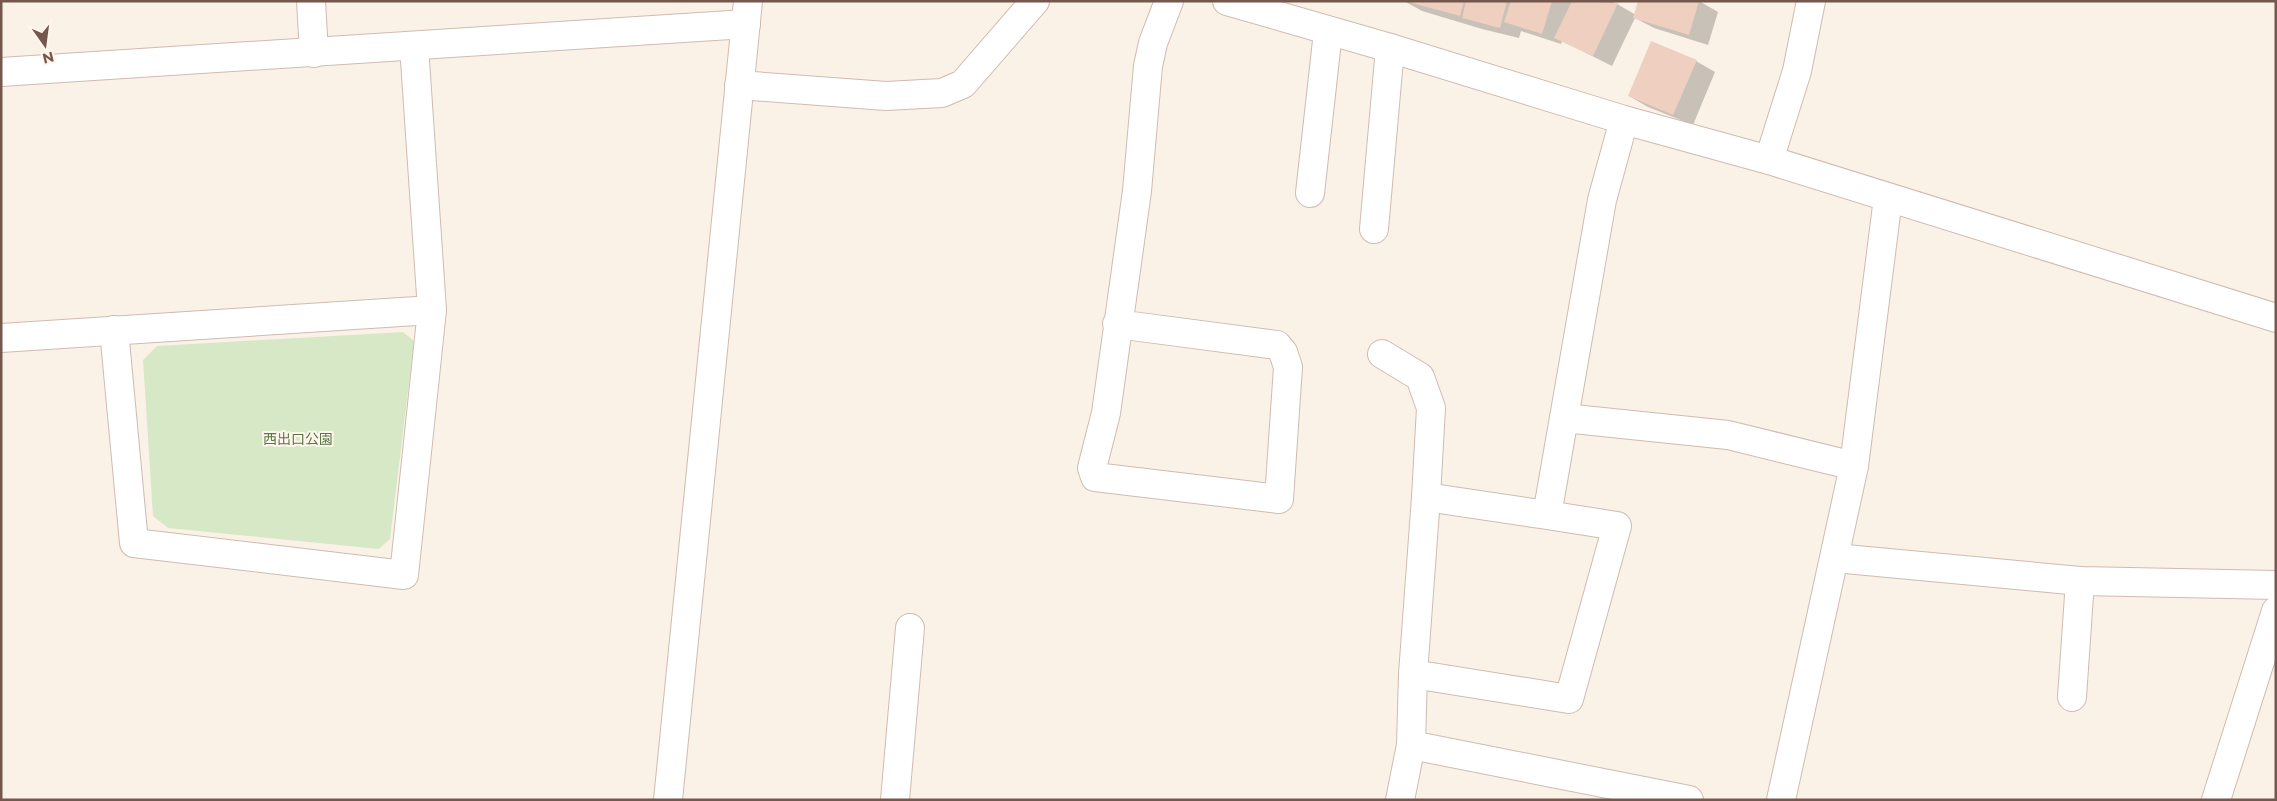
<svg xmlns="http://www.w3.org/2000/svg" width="2277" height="801" font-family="Montserrat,'Noto Sans JP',sans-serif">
  <rect width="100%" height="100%" fill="#fbf2e7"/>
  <path fill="#d7e8c6" d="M403,332L414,341L390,539L379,549L168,528L153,516L143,360L157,346Z"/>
  <g fill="#0003">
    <path d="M1404,1H1612L1636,15L1640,1H1699L1718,12L1708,45L1654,28L1635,18L1612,66L1562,41L1561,44L1521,31L1519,38L1482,29L1422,11Z"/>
    <path d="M1696,61L1715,72L1693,125L1648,107L1629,96Z"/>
  </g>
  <g fill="#efcfc0">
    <path d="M1405,1H1464L1460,16Z"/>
    <path d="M1466,1H1507L1500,28L1462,18Z"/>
    <path d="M1511,1H1552L1542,34L1504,22Z"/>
    <path d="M1572,1L1618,3L1593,56L1554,38Z"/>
    <path d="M1638,1H1699L1689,35L1633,18Z"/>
    <path d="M1651,41L1697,60L1673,115L1628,96Z"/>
  </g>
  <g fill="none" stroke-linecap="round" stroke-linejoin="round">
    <defs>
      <g id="minor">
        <path d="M311,1L314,53"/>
        <path d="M1227,1L1390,48L1624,120L1769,160L2276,318"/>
        <path d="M739,85L886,96L942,93L963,84L1035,1"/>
        <path d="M1769,160L1797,71L1811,1"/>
        <path d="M1310,193L1328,32"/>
        <path d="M1374,229L1390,48"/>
        <path d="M1117,324L1277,345L1283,352L1288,367L1279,499L1095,477L1092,468L1106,413L1137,191L1148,66L1153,43L1169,1"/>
        <path d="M114,330L134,543L404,575L432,310"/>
        <path d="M1,338L432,310L414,46"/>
        <path d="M1382,354L1420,377L1431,408L1426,497"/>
        <path d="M1564,418L1728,435L1854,466"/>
        <path d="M1547,515L1426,497L1413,674L1569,699L1617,526L1547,515L1602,200L1624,120"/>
        <path d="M1835,558L2080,581L2276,585"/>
        <path d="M2072,697L2080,581"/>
        <path d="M1411,745L1689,800"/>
        <path d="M895,800L910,628"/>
        <path d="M1400,800L1411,745L1413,674"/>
        <path d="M1781,800L1854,466L1888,198"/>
        <path d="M2216,800L2276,611"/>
      </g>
      <g id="tertiary">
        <path d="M1,72L746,24"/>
        <path d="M668,800L748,1"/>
      </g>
    </defs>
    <use href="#minor" stroke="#cfbbb1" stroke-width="30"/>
    <use href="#tertiary" stroke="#cfbbb1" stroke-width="30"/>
    <use href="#minor" stroke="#fff" stroke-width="28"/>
    <use href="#tertiary" stroke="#fff" stroke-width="28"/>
  </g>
  <g text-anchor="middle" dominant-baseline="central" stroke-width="4" stroke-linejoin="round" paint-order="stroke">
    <g font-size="14" fill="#597845" stroke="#fef6ed">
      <text x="298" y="439">西出口公園</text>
    </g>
  </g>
  <rect width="2277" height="801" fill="none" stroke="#74574d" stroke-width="5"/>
  <g transform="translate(45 45) rotate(166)" stroke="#fef6ed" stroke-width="4" paint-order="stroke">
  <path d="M0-4L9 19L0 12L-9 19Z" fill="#74574d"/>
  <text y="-8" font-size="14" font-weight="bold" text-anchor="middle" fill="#74574d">N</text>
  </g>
</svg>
